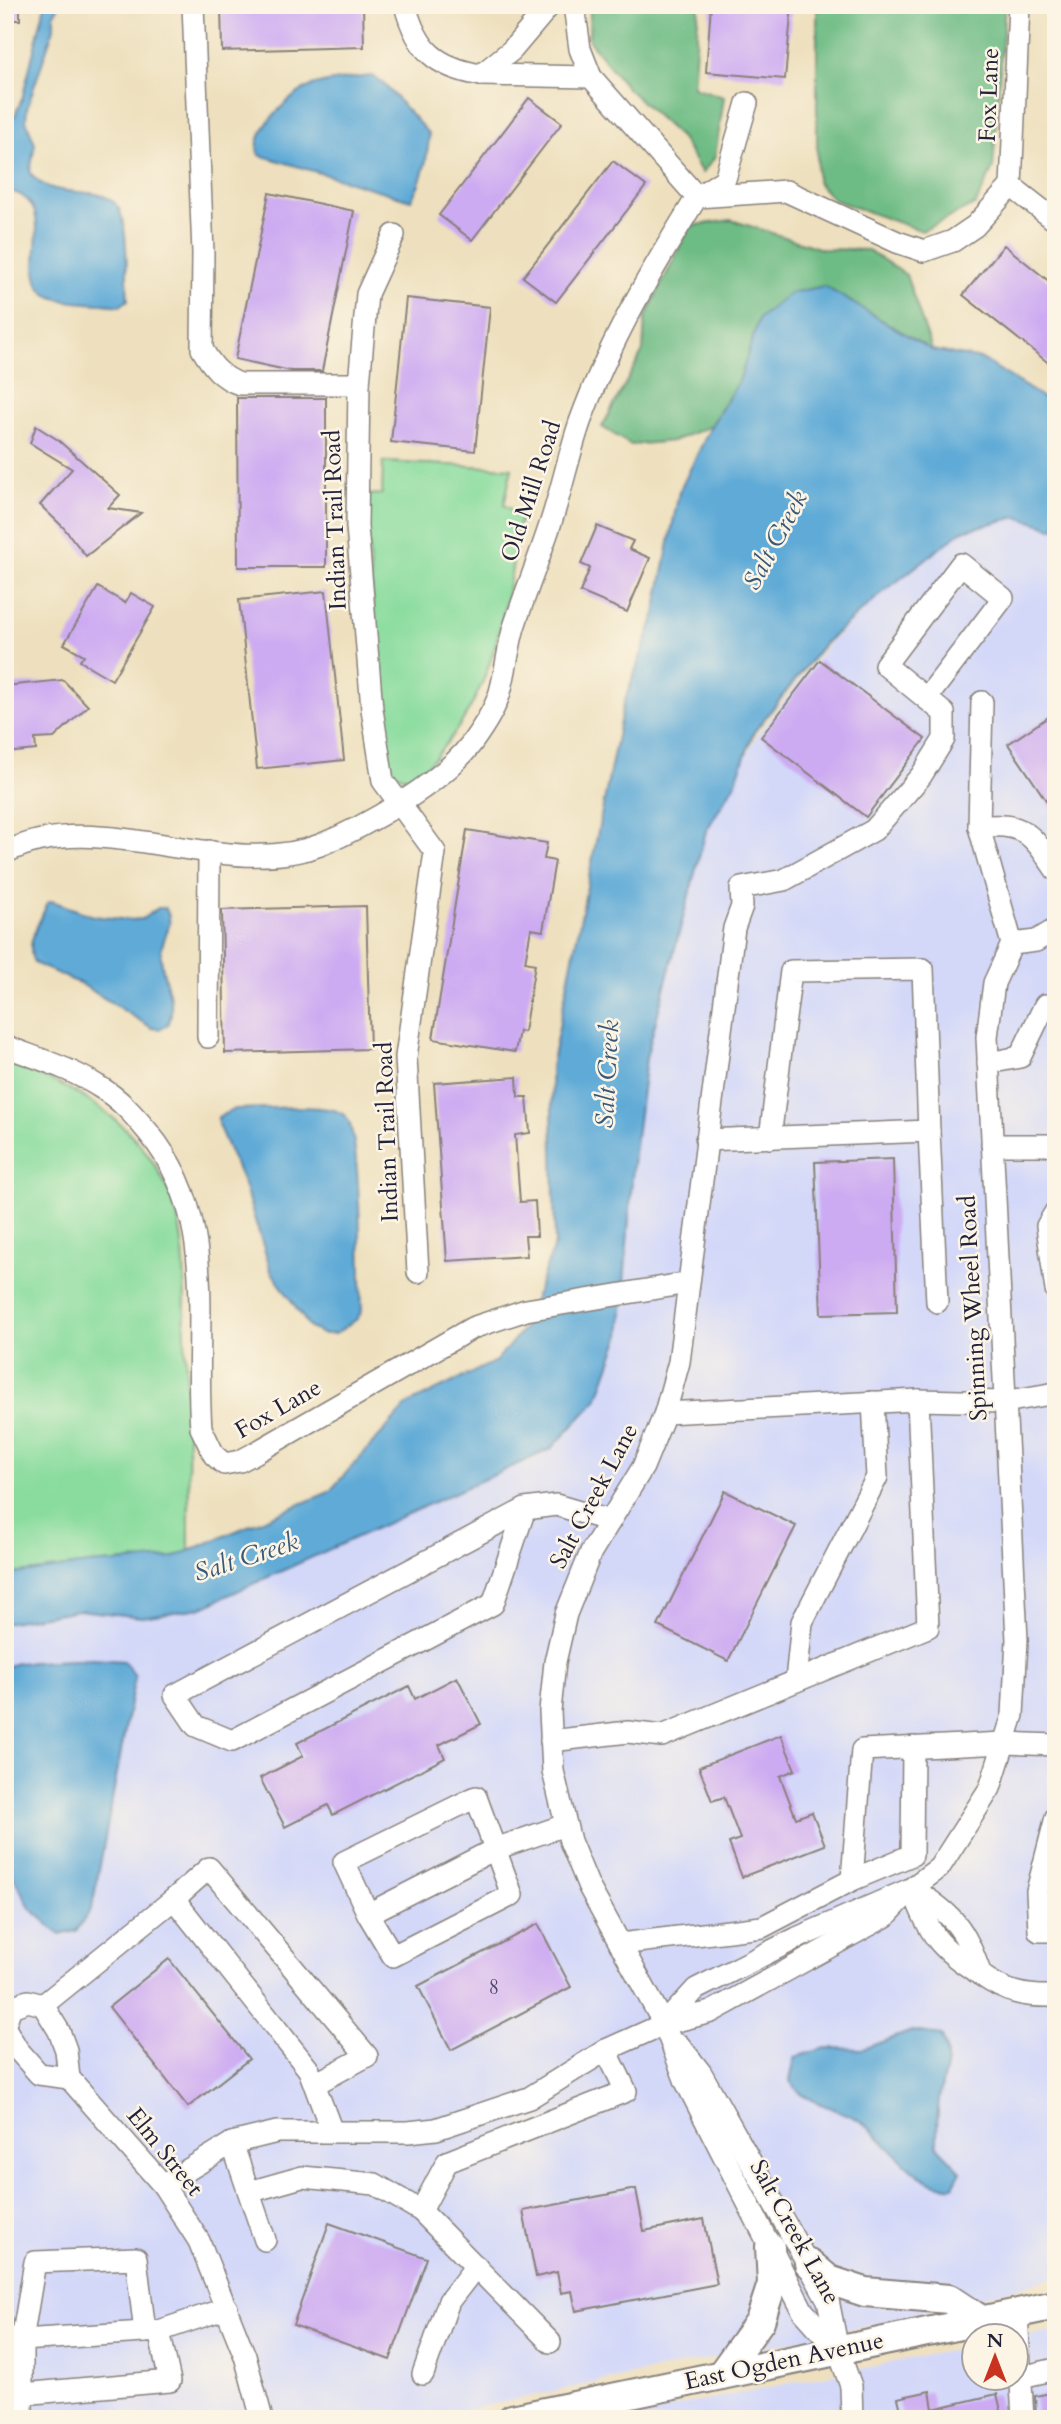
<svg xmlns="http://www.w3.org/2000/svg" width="1061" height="2424" font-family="Cardo,serif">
  <rect width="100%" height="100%" fill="#fcf5e5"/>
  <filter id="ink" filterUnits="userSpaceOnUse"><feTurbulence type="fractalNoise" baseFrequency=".0143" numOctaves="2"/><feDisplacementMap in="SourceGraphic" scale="14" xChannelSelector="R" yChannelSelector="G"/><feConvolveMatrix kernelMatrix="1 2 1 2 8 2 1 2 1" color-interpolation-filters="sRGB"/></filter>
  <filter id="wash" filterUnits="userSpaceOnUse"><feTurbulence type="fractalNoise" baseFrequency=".00686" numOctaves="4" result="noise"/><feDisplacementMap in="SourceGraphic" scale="28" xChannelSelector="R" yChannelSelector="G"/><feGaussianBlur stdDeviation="1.57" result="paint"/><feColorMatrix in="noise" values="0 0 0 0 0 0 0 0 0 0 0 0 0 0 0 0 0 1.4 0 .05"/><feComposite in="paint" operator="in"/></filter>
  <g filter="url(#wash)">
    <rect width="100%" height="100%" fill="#eee0be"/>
    <g fill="#d3d8f9">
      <path d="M1017,517L1056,529V2277L908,2317L423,2419H5V1623L78,1610L142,1617L200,1608L551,1449L597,1400L646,1058L706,831L757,735L828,644L882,593L962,531Z"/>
      <path d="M1056,2330V2419H611L973,2346L974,2378H1016V2338Z"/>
    </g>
    <g fill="#89dc9e" stroke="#567f6c" stroke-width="2">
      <path d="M383,462L512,468L504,505L521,515C506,599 499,684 440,751C431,762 422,774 407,777L395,774L384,761L365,495L382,494Z"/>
      <path d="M5,1062C87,1090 158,1133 179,1224C187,1261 184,1303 185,1340C188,1411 189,1482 189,1553L172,1558L88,1564L5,1575Z"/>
    </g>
    <g fill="#6ebc85" stroke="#486f60" stroke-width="2">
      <path d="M590,5H699L693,87L724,97L715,157L702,173L681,138L627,88L589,41Z"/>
      <path d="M817,5H1005L993,168L976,204L922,231L834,200L817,182Z"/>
      <path d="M731,220L822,249L868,250L906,275L932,350L824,286L759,318L740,379L711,426L673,441L631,445L602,427L643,351L645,318L690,226Z"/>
    </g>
    <g fill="#5eaad7" stroke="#406689" stroke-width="2">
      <path d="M45,5H60L54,14V28L27,108L26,120L35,144L30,172C51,205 101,180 118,207C129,227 126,277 128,300L120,306C99,302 70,305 50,296C11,278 68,200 5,190V126L14,117L22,99Z"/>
      <path d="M372,76L383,83L429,134C428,158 423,180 411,200L259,155C248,134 292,92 312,86C330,80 353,78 372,76Z"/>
      <path d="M824,286L932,350L982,359L1056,406V529L1017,517L962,531L882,593L825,643L754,732L735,783L706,831L646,1058L634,1153L620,1336L597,1400L551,1449L200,1608L142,1617L78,1610L5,1623V1575L88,1564L172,1558L329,1492L408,1404L496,1361L524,1328L555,1243L551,1067L623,706L654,618L679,492L711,426L740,379L759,318L790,293Z"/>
      <path d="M52,901L93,916L129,920L142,919L158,908H165C176,923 163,936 161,951C159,976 179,1001 168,1024L159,1029L152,1028L81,984L34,963C24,940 41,923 47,903Z"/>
      <path d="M304,1107C316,1108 337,1107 346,1117C362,1134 360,1279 362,1311L357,1319L335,1334H322L310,1328L271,1271L243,1182L218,1125V1117L235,1109Z"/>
      <path d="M92,1659L124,1661L135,1676L92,1908L76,1931L60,1935L30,1908L5,1860V1668L16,1663Z"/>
      <path d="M912,2031L941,2035C954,2061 942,2075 939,2100C937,2116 937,2131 937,2146L961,2171L953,2186C917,2189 892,2145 863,2123C841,2106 806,2107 790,2081L795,2057L826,2048L863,2049Z"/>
    </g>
    <g id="blocks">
      <g fill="#cdabf2">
        <path d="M9,5H20V20H5V9Z"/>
        <path d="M221,5H363L364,47L222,51Z"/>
        <path d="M711,5H792L785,79L706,72Z"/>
        <path d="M529,98L562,123L472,240L439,215Z"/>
        <path d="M613,161L646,186L556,302L523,277Z"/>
        <path d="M269,193L354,211L322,371H291L235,359Z"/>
        <path d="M1004,245L1056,287V369L963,295Z"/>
        <path d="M406,298L490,307L475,451L391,442Z"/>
        <path d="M237,398H326V567H238Z"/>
        <path d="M36,426L58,440L120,495L108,508L141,513L86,556L63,527L40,505L72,469L30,443Z"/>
        <path d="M597,526L633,541L629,549L650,558L627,612L580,592L590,568L581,564Z"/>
        <path d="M98,587L125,603L131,593L155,607L112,680L80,661L84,655L64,644Z"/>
        <path d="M326,591L344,760L257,769L239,600Z"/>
        <path d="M820,660L925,739L866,817L761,737Z"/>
        <path d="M63,680L88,706L54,738L35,739L36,750L5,753V686Z"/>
        <path d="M1056,712V815L1008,744Z"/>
        <path d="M467,830L547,843L544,859L555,861L543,931L531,929L525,962L535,964L524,1032L519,1031L515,1052L433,1039Z"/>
        <path d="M366,906L370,1049L225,1053L222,910Z"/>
        <path d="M517,1077L518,1097H527L530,1133L515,1135L520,1202L535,1201L537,1236H525L527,1256L447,1261L434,1083Z"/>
        <path d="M893,1159L897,1312L821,1314L815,1162Z"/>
        <path d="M725,1491L796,1526L728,1661L658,1626Z"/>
        <path d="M457,1677L481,1724L439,1745L445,1758L333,1815L328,1805L285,1827L260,1778L303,1756L297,1743L409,1686L415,1699Z"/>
        <path d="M781,1735L795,1770L780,1776L796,1818L812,1812L825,1845L742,1877L729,1843L740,1839L724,1797L712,1801L699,1767Z"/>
        <path d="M538,1924L571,1987L451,2050L418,1986Z"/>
        <path d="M169,1959L249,2059L188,2107L109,2007Z"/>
        <path d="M636,2189L644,2231L704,2219L717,2284L576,2311L572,2291L561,2293L557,2272L536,2277L523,2211Z"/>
        <path d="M329,2223L427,2258L390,2360L293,2325Z"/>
        <path d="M930,2391L933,2409L997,2394L1003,2419H903L898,2398Z"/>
        <path d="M1056,2392V2419H1036L1035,2396Z"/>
      </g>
    </g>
  </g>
  <g filter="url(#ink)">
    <use href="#blocks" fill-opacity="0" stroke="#88817c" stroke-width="2"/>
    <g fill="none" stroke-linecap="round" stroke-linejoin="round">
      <defs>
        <g id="minor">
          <path d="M193,5L203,253L202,349C212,366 222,378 240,384H359"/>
          <path d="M405,5C417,50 435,67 481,75L512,50L550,5"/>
          <path d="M574,5L580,49L591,77L697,197L725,179L747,103"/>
          <path d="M481,75L591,77"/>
          <path d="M1011,186L1019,5"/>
          <path d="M1011,186L1056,221"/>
          <path d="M394,235L367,294L359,384L357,526L372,709L383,781L435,852L406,1057L418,1272"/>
          <path d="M979,827C1024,821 1032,835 1056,870"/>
          <path d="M5,853C96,804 224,882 320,845C365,827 442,783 471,744C482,729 495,710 500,692C506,671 508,648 514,627C525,594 538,561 549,528C561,493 568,457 580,422C609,342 652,269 697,197L786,191L897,242L924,251L953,241L975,226L1011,186"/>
          <path d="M1012,944L1036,941L1056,929"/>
          <path d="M208,1037L209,851"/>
          <path d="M5,1046C36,1058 70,1068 98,1086C119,1098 133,1114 148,1132C221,1220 193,1323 201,1428L214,1455L224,1464L240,1461L255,1453L472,1328L526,1310L688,1283"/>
          <path d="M988,1063L1020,1057L1045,1005"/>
          <path d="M929,1131L937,1302"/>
          <path d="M706,1140L929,1131L923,969L791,971L770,1138"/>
          <path d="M992,1145H1056"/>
          <path d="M1056,1211L1047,1226L1056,1290"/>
          <path d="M918,1400L1004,1402L1056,1393"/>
          <path d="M525,1509L493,1604L232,1741L196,1726L175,1695L525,1509L556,1505L610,1521"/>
          <path d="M796,1681L802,1622L877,1477L873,1402"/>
          <path d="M551,1741L628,1732L662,1736L928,1627L918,1400L665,1413"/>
          <path d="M1056,1817L1037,1891L1039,1931H1056"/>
          <path d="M852,1880L912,1855L913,1747"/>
          <path d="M912,1888C956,1918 963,1925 981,1975C937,1946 931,1937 912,1888Z"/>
          <path d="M174,1899L209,1868L367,2056L315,2084"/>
          <path d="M368,1914L393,1956L512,1895L476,1797L344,1862L368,1914L495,1849L565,1825"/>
          <path d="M620,1944L762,1927L852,1880L862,1750L1004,1743L1056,1745"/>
          <path d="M981,1975C1006,1993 1025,1997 1056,1996"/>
          <path d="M43,2005L174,1899L309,2070L332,2132"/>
          <path d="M5,2024L11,2007L28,2001L43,2005L59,2031L66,2050L69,2078L163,2185L199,2241L245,2356L262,2419"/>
          <path d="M664,2024L696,1989L797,1938L908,1890"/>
          <path d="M5,2028L18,2050L39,2074L69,2078"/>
          <path d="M679,2045L701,2073L828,2300L838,2350L851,2386L852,2419"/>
          <path d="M232,2143L265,2240"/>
          <path d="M163,2185L232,2143L277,2132H408L436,2129L529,2098L606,2050L664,2024L711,2012L886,1916L912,1888L939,1868L990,1788L1013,1715L1017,1640L987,1037L994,983L1012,944L979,827L982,702"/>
          <path d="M249,2192L302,2177L375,2184L421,2211L550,2342"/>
          <path d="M421,2211L447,2162L626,2091L606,2050"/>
          <path d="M1017,2313L1023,2419"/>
          <path d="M5,2337L22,2340L35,2262L136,2258L145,2332"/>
          <path d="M838,2350L803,2311L686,2082L664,2024L589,1887L570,1841L553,1771L550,1711L555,1662L566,1614L591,1552L643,1467L665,1413L679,1362L734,928L742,906L741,888L784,880L874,830L921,776L944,739V713L885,665L961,564L1003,598L926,699"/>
          <path d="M423,2374L449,2301L476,2266"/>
          <path d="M1021,2377L1056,2369"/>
          <path d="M22,2394L170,2381L159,2331"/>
          <path d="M22,2419V2340L159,2331L227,2308"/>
        </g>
        <g id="major">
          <path d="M809,2263L829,2280L865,2292L949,2299L981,2320"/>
          <path d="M721,2375L760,2321L772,2284L770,2247"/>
          <path d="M512,2419L1056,2305"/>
        </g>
      </defs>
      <use href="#minor" stroke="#88817c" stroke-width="24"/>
      <use href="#major" stroke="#88817c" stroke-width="32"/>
      <use href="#minor" stroke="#fff" stroke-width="21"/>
      <use href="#major" stroke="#fff" stroke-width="28"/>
    </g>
  </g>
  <g text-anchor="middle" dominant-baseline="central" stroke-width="5" stroke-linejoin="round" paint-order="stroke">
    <g font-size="21" fill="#4d4469">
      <text x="494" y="1987">8</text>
    </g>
    <g font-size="24" fill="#22223b" stroke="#fcf5e5">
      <text transform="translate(989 95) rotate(-88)">Fox Lane</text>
      <text transform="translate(531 491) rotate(-72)">Old Mill Road</text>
      <text transform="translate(335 520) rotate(-92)">Indian Trail Road</text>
      <text transform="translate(387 1132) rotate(-92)">Indian Trail Road</text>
      <text transform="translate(973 1308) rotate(-93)">Spinning Wheel Road</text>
      <text transform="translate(278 1409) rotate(-30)">Fox Lane</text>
      <text transform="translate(594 1496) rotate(-62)">Salt Creek Lane</text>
      <text transform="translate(165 2152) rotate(51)">Elm Street</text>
      <text transform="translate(795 2232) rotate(61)">Salt Creek Lane</text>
      <text transform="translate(784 2361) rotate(-12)">East Ogden Avenue</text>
    </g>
    <g font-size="26" font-style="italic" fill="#3a5879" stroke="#fcf5e5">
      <text transform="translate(775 540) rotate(-62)">Salt Creek</text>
      <text transform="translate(607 1074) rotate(-87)">Salt Creek</text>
      <text transform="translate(246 1557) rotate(-18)">Salt Creek</text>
    </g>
  </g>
  <rect width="1061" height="2424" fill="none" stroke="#fcf5e5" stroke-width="28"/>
  <g transform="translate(995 2357)"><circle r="33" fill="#fcf5e5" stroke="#a5a1a1" stroke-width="2"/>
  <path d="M0-5L12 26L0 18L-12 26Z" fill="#c8321e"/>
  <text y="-10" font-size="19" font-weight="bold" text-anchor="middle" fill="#22223b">N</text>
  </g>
</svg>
